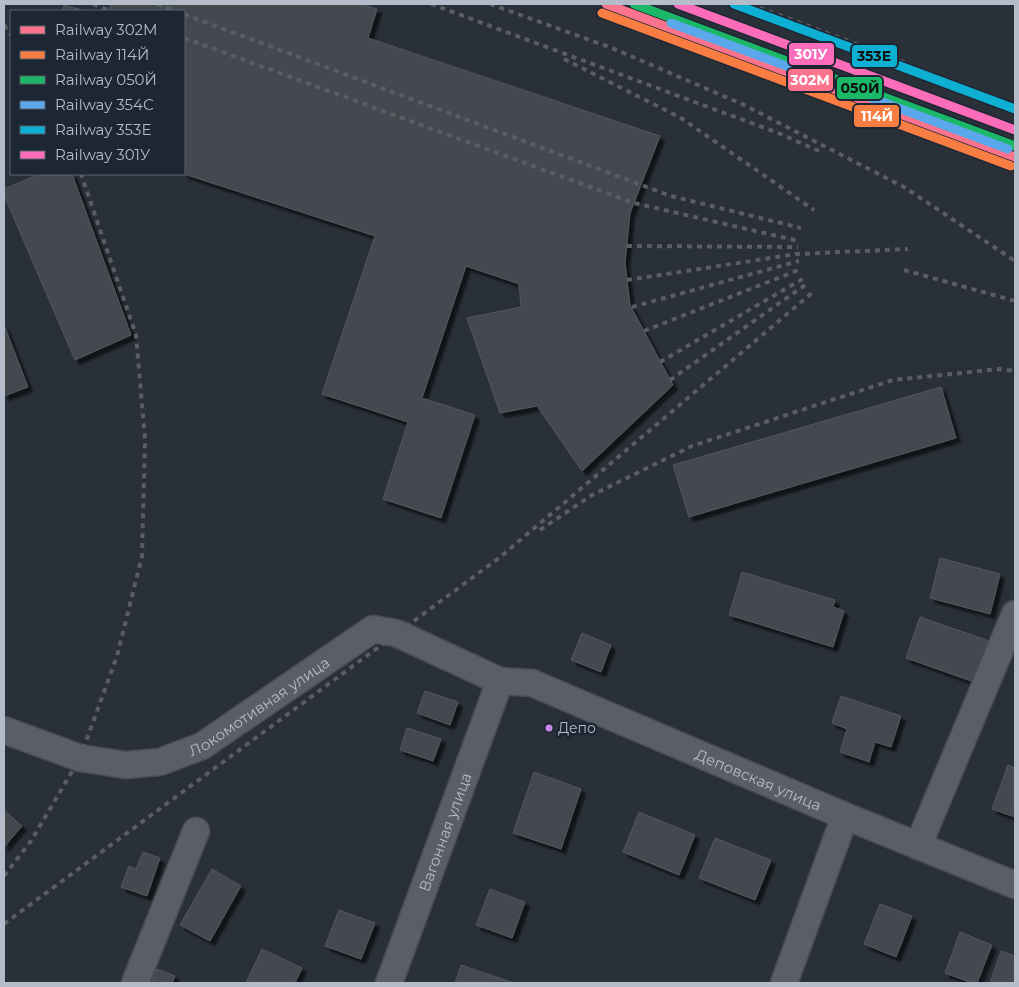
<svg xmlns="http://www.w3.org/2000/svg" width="1019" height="987" font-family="Montserrat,sans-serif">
  <defs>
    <filter id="shadow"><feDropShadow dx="4.5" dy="4.5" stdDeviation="1" flood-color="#0009"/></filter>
  </defs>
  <rect width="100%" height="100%" fill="#2a3038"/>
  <g fill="#444950" stroke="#52575f" filter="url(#shadow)">
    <path d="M111,4H361L377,9L368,38L660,136L630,213L625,263L630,305L673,385L582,471L537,406L500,413L467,318L521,307L519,284L466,266L422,398L475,415L441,518L383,499L408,422L322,394L375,236L184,174V11H108Z"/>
    <path d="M64,5L85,11H62Z"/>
    <path d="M40,174H72L131,335L75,360L4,195V189Z"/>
    <path d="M4,325L28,387L4,396Z"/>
    <path d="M941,387L956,438L689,517L673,465Z"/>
    <path d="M940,558L1000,574L990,614L930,598Z"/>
    <path d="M742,572L835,600L833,607L844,611L833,647L729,615Z"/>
    <path d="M920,617L989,641L974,682L906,658Z"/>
    <path d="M582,633L611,645L601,672L571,660Z"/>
    <path d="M425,691L458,702L450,725L417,713Z"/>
    <path d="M841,696L901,716L891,747L875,742L869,762L840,752L847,729L832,723Z"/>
    <path d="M407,728L441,739L433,761L400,750Z"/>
    <path d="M1008,765L1015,768V817L992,809Z"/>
    <path d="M534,772L581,789L561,849L513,833Z"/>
    <path d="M4,810L22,826L4,847Z"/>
    <path d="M639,812L695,835L679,875L623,852Z"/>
    <path d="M715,838L771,860L755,900L699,878Z"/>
    <path d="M143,852L160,858L147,896L121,887L129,866L136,869Z"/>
    <path d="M212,869L241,886L210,941L180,925Z"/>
    <path d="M490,889L525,902L512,938L476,925Z"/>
    <path d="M880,904L912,916L896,957L864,944Z"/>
    <path d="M339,910L375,923L361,959L325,946Z"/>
    <path d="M960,932L992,945L977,983H972L945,973Z"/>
    <path d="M262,949L302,968L295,983H246Z"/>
    <path d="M1001,951L1015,956V983H990Z"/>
    <path d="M461,965L514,983H455Z"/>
    <path d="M157,969L175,976L172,983H151Z"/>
  </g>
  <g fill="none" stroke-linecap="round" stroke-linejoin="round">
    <defs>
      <g id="minor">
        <path id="s1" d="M4,730L80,758L125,765L160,762L202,746L373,629L396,633L500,681L532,683L845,816L1015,885"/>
        <path d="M918,846L1015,614"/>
        <path d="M135,983L196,831"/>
        <path id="s2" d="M389,983L500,681"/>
        <path d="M784,983L845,816"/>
      </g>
    </defs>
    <use href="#minor" stroke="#484c53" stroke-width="29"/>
    <use href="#minor" stroke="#5a5e66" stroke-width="26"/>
    <g stroke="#595d64" stroke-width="4" stroke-dasharray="5 5" stroke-linecap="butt">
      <path d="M93,4L110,11"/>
      <path d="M157,4L177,11"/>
      <path d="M431,4L778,133L819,151"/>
      <path d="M490,4L612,48L742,104L904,187L1015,261"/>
      <path d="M750,4L906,63"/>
      <path d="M184,14L671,196L801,228"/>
      <path d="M4,25L11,35"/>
      <path d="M184,38L634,203L799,241"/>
      <path d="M564,59L681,118L814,210"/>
      <path d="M627,246L798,247"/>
      <path d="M904,270L1015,301"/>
      <path d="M627,280L797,254L908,249"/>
      <path d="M632,307L799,261"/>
      <path d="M644,331L801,269"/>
      <path d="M660,362L804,278"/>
      <path d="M670,380L808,283"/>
      <path d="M540,530L592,495L692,446L893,380L1000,369L1015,371"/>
      <path d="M4,876L31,841L80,758L117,656L142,556L145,439L136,335L81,174"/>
      <path d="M4,924L499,558L813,292"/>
    </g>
    <defs>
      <path id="rail-1" d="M606,4L1015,157"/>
      <path id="rail-2" d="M602,13L1011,166"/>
      <path id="rail-3" d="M634,4L1015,146"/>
      <path id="rail-4" d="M671,23L1008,149"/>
      <path id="rail-5" d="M734,4L1015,109"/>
      <path id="rail-6" d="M678,4L1015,130"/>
    </defs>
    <use href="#rail-1" stroke="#1d2633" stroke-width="12"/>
    <use href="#rail-2" stroke="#1d2633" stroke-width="12"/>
    <use href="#rail-3" stroke="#1d2633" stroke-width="12"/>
    <use href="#rail-4" stroke="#1d2633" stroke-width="12"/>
    <use href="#rail-5" stroke="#1d2633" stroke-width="12"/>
    <use href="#rail-6" stroke="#1d2633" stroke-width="12"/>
    <use href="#rail-1" stroke="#fc738d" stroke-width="9"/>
    <use href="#rail-2" stroke="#f77d43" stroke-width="9"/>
    <use href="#rail-3" stroke="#1ab867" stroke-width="9"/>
    <use href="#rail-4" stroke="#5aa8eb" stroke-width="9"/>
    <use href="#rail-5" stroke="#0dafd3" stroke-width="9"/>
    <use href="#rail-6" stroke="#fb6dba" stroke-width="9"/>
  </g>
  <circle fill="#c787e3" stroke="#1d2633" stroke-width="2" cx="549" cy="728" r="4.5"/>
  <g text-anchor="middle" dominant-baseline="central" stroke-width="5" stroke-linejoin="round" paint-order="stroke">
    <g font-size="14" fill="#b4bcc9" stroke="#1d2633" text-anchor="start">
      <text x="558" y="728">Депо</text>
    </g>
    <g font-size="15" fill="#b4bcc9" stroke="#1d2633">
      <text stroke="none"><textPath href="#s1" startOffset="276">Локомотивная улица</textPath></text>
      <text stroke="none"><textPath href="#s1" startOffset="830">Деповская улица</textPath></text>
      <text stroke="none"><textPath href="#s2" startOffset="161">Вагонная улица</textPath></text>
    </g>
  </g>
  <g stroke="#1d2633" stroke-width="2">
    <rect x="788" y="42" width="47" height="24" rx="5" fill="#fb6dba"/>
    <rect x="851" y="44" width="47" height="24" rx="5" fill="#0dafd3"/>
    <rect x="787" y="68" width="47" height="24" rx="5" fill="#fc738d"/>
    <rect x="836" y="76" width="47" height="24" rx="5" fill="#1ab867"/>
    <rect x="853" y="104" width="47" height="24" rx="5" fill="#f77d43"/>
  </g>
  <g font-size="14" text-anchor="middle" font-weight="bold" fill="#fff">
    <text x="811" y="59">301У</text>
    <text x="810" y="85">302М</text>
    <text x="877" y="121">114Й</text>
  </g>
  <g font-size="14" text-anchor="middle" font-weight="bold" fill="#111">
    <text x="874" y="61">353Е</text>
    <text x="860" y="93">050Й</text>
  </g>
  <rect width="1019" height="987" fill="none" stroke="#b4bcc9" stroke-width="10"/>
  <rect x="10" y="10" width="175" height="165" fill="#1d2633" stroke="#59626f"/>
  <rect x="20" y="26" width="25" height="8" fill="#fc738d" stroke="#59626f"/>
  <text x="55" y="35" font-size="15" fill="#b4bcc9">Railway 302М</text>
  <rect x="20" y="51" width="25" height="8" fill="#f77d43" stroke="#59626f"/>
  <text x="55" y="60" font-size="15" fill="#b4bcc9">Railway 114Й</text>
  <rect x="20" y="76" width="25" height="8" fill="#1ab867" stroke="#59626f"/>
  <text x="55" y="85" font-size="15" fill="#b4bcc9">Railway 050Й</text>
  <rect x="20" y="101" width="25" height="8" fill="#5aa8eb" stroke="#59626f"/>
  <text x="55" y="110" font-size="15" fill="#b4bcc9">Railway 354С</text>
  <rect x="20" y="126" width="25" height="8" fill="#0dafd3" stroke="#59626f"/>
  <text x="55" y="135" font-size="15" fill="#b4bcc9">Railway 353Е</text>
  <rect x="20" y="151" width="25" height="8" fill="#fb6dba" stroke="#59626f"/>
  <text x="55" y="160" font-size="15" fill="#b4bcc9">Railway 301У</text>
</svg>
